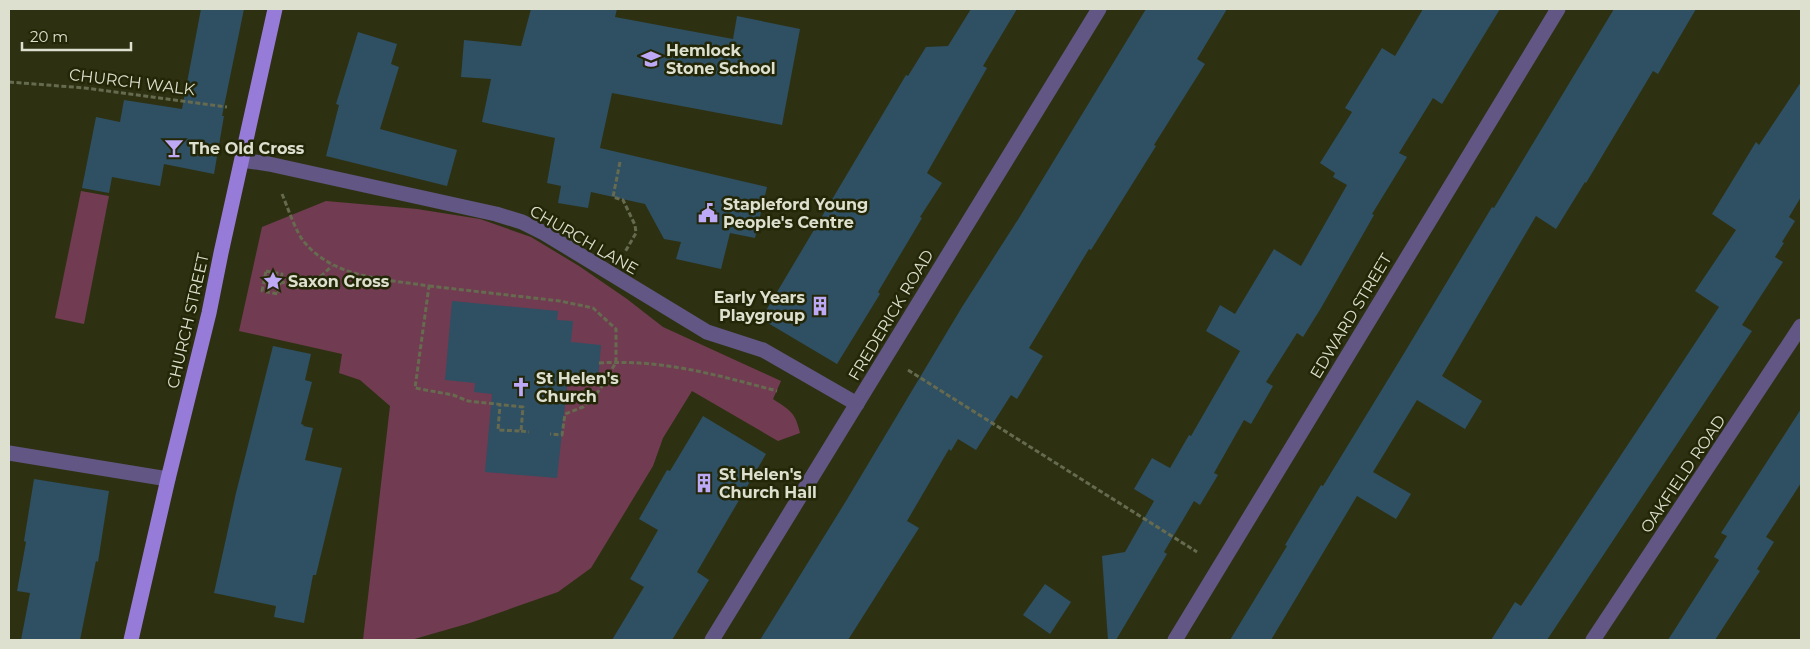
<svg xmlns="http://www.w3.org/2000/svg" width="1810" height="649" font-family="Montserrat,sans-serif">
  <rect width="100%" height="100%" fill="#2d3112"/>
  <g fill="#713c51">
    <path d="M81,191L109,196L84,324L55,318Z"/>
    <path d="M326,201L417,209L480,219L531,237L579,266L627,299L663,327L781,381L773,399C791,411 795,412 800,433L778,441L692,391L663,438L653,466L591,568L558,592L470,623L411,640H363L390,406L360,380L339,373L342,354L239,331L262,227Z"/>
  </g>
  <g fill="#2f4f63">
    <path d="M201,9H244L222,116H224L214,174L164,164L160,186L112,177L109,193L82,188L96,117L120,122L124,100L182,109Z"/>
    <path d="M531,9H617L615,17L733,39L737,16L800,29L782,125L612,93L600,148L767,187L755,238L730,233L721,269L676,259L681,242L664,239L645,204L591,192L588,208L558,203L561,186L547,183L555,138L482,122L491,79L461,77L464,40L521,46Z"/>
    <path d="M971,9H1017L983,66L987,68L927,173L942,183L920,217L922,218L878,292L880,294L837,364L761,319L906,75L908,76L926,47L948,46Z"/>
    <path d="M1146,9H1227L1197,59L1205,64L1154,145L1156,146L1091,250L1089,249L1029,348L1043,356L1017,399L1011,395L976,450L958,439L951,451L949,449L907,521L919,528L848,640H760L846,501L962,307L1019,218Z"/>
    <path d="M1423,9H1500L1442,104L1433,98L1399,153L1407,157L1372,214L1374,215L1321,308L1303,337L1297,333L1266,382L1273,386L1251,424L1244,420L1214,473L1218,475L1200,505L1194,501L1164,552L1167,554L1116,640H1108L1102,556L1125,552L1154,501L1134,489L1152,458L1170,468L1189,435L1191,436L1240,351L1206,331L1220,305L1235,314L1274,249L1301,266L1347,185L1333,177L1335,173L1320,163L1352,112L1345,108L1382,48L1395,56Z"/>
    <path d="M1614,9H1696L1658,74L1653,71L1586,183L1585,182L1556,229L1536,216L1442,376L1482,401L1465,429L1417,400L1373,472L1411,494L1396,519L1357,496L1271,640H1230L1287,546L1285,545L1321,485L1323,486L1400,360L1492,207L1494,208Z"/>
    <path d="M358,32L397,44L391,64L399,67L380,129L457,150L447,186L326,156L339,105L336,104Z"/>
    <path d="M1801,82V197L1789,217L1795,221L1782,242L1784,243L1775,257L1783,262L1742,325L1752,331L1547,640H1491L1515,602L1521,606L1719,307L1695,291L1736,230L1712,214L1756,142L1759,145Z"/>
    <path d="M452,301L558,311L557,320L573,321L571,342L601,345L598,381L568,378L557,478L485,472L492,394L474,392L475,383L445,380Z"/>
    <path d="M273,346L311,354L305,380L312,382L301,424L304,425L303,426L313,428L305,460L342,468L316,575H313L304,623L274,617L276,606L214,593L236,493Z"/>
    <path d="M1801,409V483L1766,537L1774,542L1757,569L1760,571L1715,640H1668L1719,560L1714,557L1727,536L1721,533Z"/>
    <path d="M703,416L766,454L697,572L709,580L672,640H612L644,587L630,579L658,530L639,519L667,470L670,471Z"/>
    <path d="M34,479L109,491L98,562L96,561L80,640H21L30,593L17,591L26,542L24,541Z"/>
    <path d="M1045,584L1071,602L1050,634L1023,615Z"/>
  </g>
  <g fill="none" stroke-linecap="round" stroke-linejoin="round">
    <g stroke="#666a4f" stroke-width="3" stroke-dasharray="5 2.5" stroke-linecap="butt">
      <path d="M9,82L85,88L227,107"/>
      <path d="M620,162L613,197L623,200L635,225L636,233L625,252"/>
      <path d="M282,194C288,208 296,233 305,243C336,279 386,279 429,286L415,388L453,395L468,401L523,407L521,431L498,430L500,405"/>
      <path d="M266,271L282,274L278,294L262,291Z"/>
      <path d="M280,282L309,287L332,266"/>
      <path d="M429,286L560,301L593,308L616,329V362L605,382L594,397L583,407L565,414L562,435L550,434"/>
      <path d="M599,363C662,359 717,375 777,391"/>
      <path d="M908,370L1197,552"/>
      <path d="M521,431L529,432"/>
    </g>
    <g stroke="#625684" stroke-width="15">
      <path d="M242,160L269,164L496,214L522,222L544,233L707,332L763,350L857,404"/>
      <path d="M9,453L168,479"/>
      <path d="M712,640L1099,9"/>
      <path d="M1175,640L1558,9"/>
      <path d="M1593,640L1801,326"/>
    </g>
    <path stroke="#967bd8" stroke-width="15" d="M131,640L168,479L209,313L221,253L275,9"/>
  </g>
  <defs>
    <symbol id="school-bare" viewBox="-9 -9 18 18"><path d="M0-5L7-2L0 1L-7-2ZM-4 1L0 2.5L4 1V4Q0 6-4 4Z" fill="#bda9f5" stroke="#232707" stroke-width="2.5" paint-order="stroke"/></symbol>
    <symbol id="bar-bare" viewBox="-9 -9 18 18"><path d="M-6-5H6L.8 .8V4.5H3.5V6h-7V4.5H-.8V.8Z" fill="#bda9f5" stroke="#232707" stroke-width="2.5" paint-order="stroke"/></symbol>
    <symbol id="civic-bare" viewBox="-9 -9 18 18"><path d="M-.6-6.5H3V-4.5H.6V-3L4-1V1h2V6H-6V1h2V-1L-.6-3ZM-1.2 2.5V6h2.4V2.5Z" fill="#bda9f5" stroke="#232707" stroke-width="2.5" paint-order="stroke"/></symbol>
    <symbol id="sight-bare" viewBox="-9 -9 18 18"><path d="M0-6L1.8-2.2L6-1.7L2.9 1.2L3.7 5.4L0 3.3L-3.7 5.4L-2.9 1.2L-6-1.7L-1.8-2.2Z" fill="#bda9f5" stroke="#232707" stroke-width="2.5" paint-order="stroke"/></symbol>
    <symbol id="building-bare" viewBox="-9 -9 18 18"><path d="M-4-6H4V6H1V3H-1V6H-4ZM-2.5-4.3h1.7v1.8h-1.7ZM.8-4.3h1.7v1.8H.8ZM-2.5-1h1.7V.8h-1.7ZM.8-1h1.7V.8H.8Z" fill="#bda9f5" stroke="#232707" stroke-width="2.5" paint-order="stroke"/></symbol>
    <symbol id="church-bare" viewBox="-9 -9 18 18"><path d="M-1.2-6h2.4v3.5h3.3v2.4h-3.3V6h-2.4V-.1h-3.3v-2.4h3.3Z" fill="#bda9f5" stroke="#232707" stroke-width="2.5" paint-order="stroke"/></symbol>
  </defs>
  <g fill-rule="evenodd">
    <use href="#school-bare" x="637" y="45" width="28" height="28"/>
    <use href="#bar-bare" x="160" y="134" width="28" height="28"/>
    <use href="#civic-bare" x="694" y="199" width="28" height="28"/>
    <use href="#sight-bare" x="259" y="267" width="28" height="28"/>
    <use href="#building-bare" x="806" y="292" width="28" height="28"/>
    <use href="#church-bare" x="507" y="373" width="28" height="28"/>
    <use href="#building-bare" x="690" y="469" width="28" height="28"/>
  </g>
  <g text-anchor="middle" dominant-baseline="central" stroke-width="5" stroke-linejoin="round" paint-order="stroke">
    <g font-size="16" font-weight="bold" fill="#dde0ce" stroke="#232707" text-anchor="start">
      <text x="666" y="50">Hemlock<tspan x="666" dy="18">Stone School</tspan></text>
      <text x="189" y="148">The Old Cross</text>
      <text x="723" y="204">Stapleford Young<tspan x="723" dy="18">People's Centre</tspan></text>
      <text x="288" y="281">Saxon Cross</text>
      <text x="805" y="297" text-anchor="end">Early Years<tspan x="805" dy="18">Playgroup</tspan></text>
      <text x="536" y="378">St Helen's<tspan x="536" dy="18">Church</tspan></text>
      <text x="719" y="474">St Helen's<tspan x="719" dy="18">Church Hall</tspan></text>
    </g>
    <g font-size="16" fill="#dde0ce" stroke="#232707">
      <text transform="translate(132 82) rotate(7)">CHURCH WALK</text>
      <text transform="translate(584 240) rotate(30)">CHURCH LANE</text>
      <text transform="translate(891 315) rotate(-59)">FREDERICK ROAD</text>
      <text transform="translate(1351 316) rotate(-59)">EDWARD STREET</text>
      <text transform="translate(188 321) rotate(-77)">CHURCH STREET</text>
      <text transform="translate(1683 474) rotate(-56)">OAKFIELD ROAD</text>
    </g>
  </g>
  <rect width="1810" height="649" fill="none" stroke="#dde0ce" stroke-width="20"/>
  <path d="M22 42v8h109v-8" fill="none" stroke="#dde0ce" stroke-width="2.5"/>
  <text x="30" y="42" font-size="15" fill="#dde0ce" stroke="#232707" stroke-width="4" paint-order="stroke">20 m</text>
</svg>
